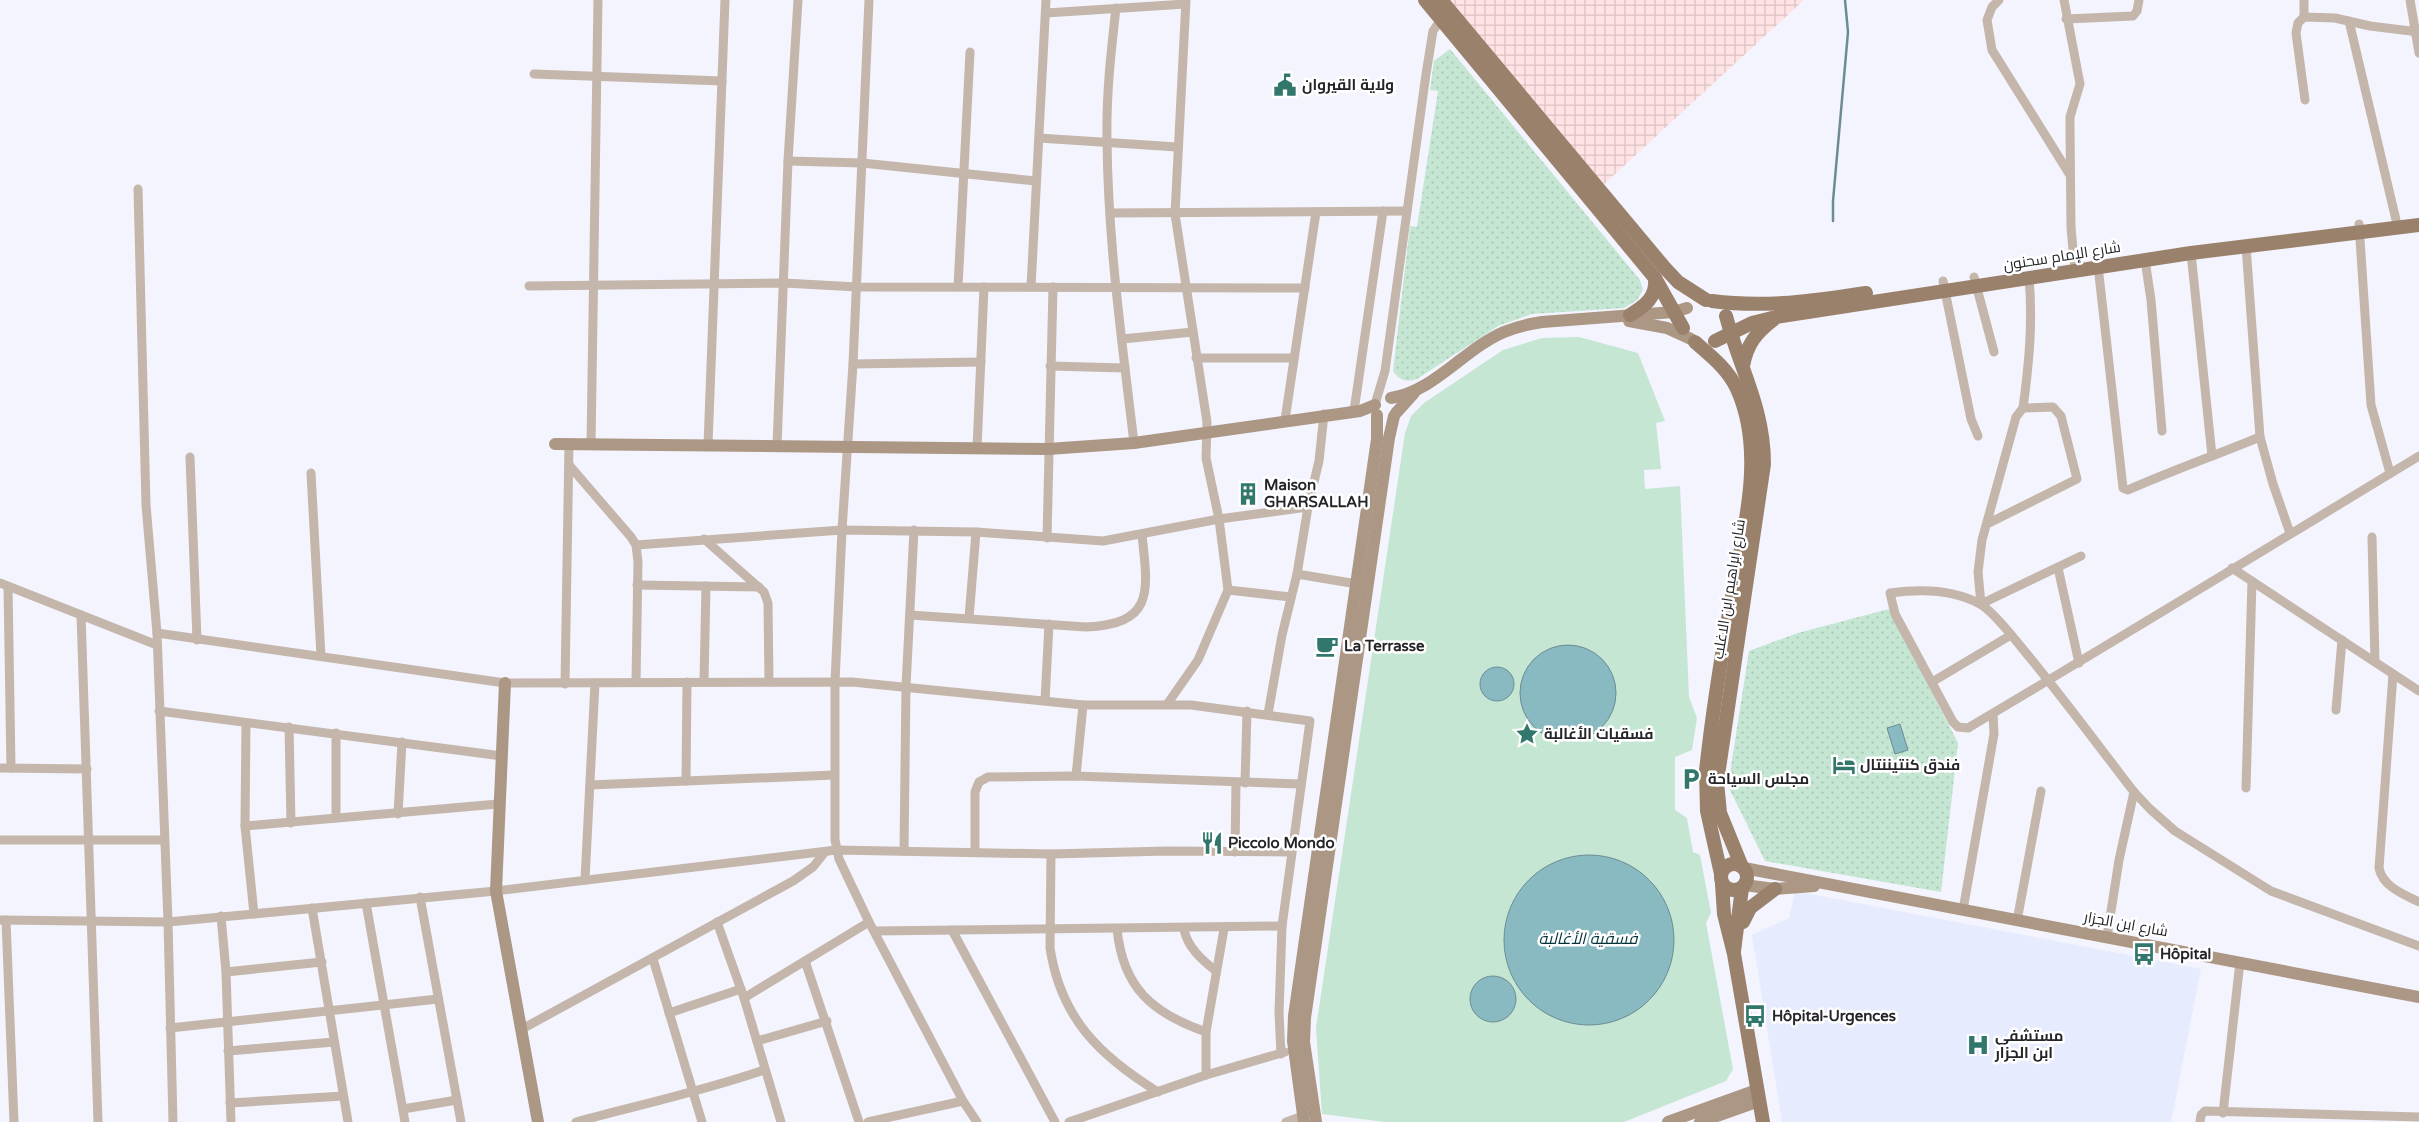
<svg xmlns="http://www.w3.org/2000/svg" width="2419" height="1122" font-family="'Varela Round',Cairo,sans-serif">
  <defs>
    <pattern id="industrial-grid" width="8" height="8" patternUnits="userSpaceOnUse" patternTransform="scale(1.25)"><rect width="8" height="8" fill="#ffe3e5"/><path d="M0 4h8M4 0v8" fill="none" stroke="#dac3c4"/></pattern>
    <pattern id="grass-dots" width="8" height="8" patternUnits="userSpaceOnUse" patternTransform="scale(1.25)"><rect width="8" height="8" fill="#c4e6d3"/><path d="M2 2h.1M6 6h.1" fill="none" stroke="#a8c5b5" stroke-width="1.8" stroke-linecap="round"/></pattern>
  </defs>
  <rect width="100%" height="100%" fill="#f3f4fe"/>
  <path fill="#e7ebfe" d="M1795,891L2201,969L2171,1122H1782L1752,935L1789,918Z"/>
  <path fill="url(#industrial-grid)" d="M1446,0H1804L1602,186Z"/>
  <g fill="url(#grass-dots)">
    <path d="M1450,49L1640,280L1643,290L1637,300L1624,308L1532,314L1498,326L1417,379C1406,382 1400,381 1393,371L1410,226L1417,227L1438,91L1430,90L1434,61Z"/>
    <path d="M1889,609L1958,743L1941,892L1765,861L1728,786L1749,651L1798,633Z"/>
  </g>
  <path fill="#c4e6d3" d="M1579,337L1638,353L1665,421L1656,423L1661,469L1644,470L1645,489L1680,486L1689,697L1697,718L1692,750L1675,757V810L1687,818L1693,852L1700,855L1711,913L1706,923L1733,1069L1726,1081L1624,1122H1385L1322,1114L1316,1028L1405,433L1411,416L1424,403L1503,350L1542,338Z"/>
  <g fill="#89b9c1" stroke="#6b8c93">
    <circle cx="1568" cy="693" r="48"/>
    <circle cx="1497" cy="684" r="17"/>
    <path d="M1900,724L1908,750L1895,754L1887,728Z"/>
    <circle cx="1589" cy="940" r="85"/>
    <circle cx="1493" cy="999" r="23"/>
  </g>
  <g fill="none" stroke-linecap="round" stroke-linejoin="round">
    <path stroke="#6b8c93" stroke-width="2.5" d="M1833,221V201L1848,32L1845,0"/>
    <g stroke="#c4b6aa" stroke-width="9">
      <path d="M869,0L853,364L842,530L835,682V840L839,859L869,922L963,1101L977,1122"/>
      <path d="M1999,0L1992,7L1987,20L1992,50L2070,175"/>
      <path d="M2064,0L2080,84L2070,117V128L2071,227L2074,262"/>
      <path d="M2304,0V17"/>
      <path d="M2410,0L2419,53"/>
      <path d="M1116,8C1111,52 1106,96 1107,141C1108,242 1122,342 1134,443"/>
      <path d="M1046,13L1185,4"/>
      <path d="M2066,19L2133,16L2137,11L2139,0"/>
      <path d="M2349,21L2396,220"/>
      <path d="M534,74L722,81"/>
      <path d="M2305,100L2296,33L2298,23L2304,17L2335,18L2370,26L2419,32"/>
      <path d="M1039,138L1177,147"/>
      <path d="M788,161L862,163L1036,181"/>
      <path d="M138,189L146,505L157,633L168,922L173,1122"/>
      <path d="M1110,213L1407,211"/>
      <path d="M2359,224L2371,405L2390,473"/>
      <path d="M2246,246L2260,437L2273,484L2290,533"/>
      <path d="M2191,253L2212,456"/>
      <path d="M2145,260L2151,300L2162,431"/>
      <path d="M2098,266L2123,488L2128,490C2171,471 2216,455 2260,437"/>
      <path d="M1974,277L1994,352"/>
      <path d="M1943,281L1971,419L1978,436"/>
      <path d="M529,286L784,283L857,287L1305,288"/>
      <path d="M958,287L970,52"/>
      <path d="M1031,287L1046,0"/>
      <path d="M1122,339L1193,332"/>
      <path d="M1196,358H1294"/>
      <path d="M853,364L981,362"/>
      <path d="M1050,366L1125,368"/>
      <path d="M1376,401L1385,371L1426,74L1433,31L1444,15"/>
      <path d="M2023,408C2029,364 2033,322 2029,277"/>
      <path d="M1354,411L1383,211"/>
      <path d="M1285,420L1316,212"/>
      <path d="M591,444L598,0"/>
      <path d="M708,445L725,0"/>
      <path d="M777,446L788,161L798,0"/>
      <path d="M977,448L984,287"/>
      <path d="M2419,456C2269,547 2119,639 1968,728L1958,727L1953,722L1895,614L1890,593C1919,589 1953,589 1980,604C1993,611 2012,636 2022,648C2061,695 2097,744 2134,792L2150,809L2175,831L2271,891L2419,946"/>
      <path d="M190,457L197,640"/>
      <path d="M569,465L631,537L636,545L638,562L636,682"/>
      <path d="M311,473L321,656"/>
      <path d="M2372,537L2375,662"/>
      <path d="M1047,538L1053,287"/>
      <path d="M704,539L764,592L768,603L769,682"/>
      <path d="M636,545L842,530L976,532L1103,541L1219,519L1308,507"/>
      <path d="M2058,568L2079,663"/>
      <path d="M2232,568L2419,691"/>
      <path d="M1297,574L1357,584"/>
      <path d="M0,583L157,645"/>
      <path d="M637,585L759,587"/>
      <path d="M8,587L11,768"/>
      <path d="M1228,590L1291,597"/>
      <path d="M1981,604L1978,572L1982,540L2016,417L2023,408L2053,407L2061,416L2077,479L1987,524"/>
      <path d="M1981,604L2081,556"/>
      <path d="M81,615L98,1122"/>
      <path d="M910,615L1086,627C1155,624 1148,591 1142,535"/>
      <path d="M969,618L976,532"/>
      <path d="M157,633L505,683L852,682L1083,705H1191L1310,721L1282,926L1279,1013L1281,1054"/>
      <path d="M2393,674L2379,868C2383,887 2403,894 2419,902"/>
      <path d="M704,682L706,586"/>
      <path d="M1932,682L2011,635"/>
      <path d="M565,684L569,444"/>
      <path d="M1045,701L1049,624"/>
      <path d="M1168,703L1198,660L1228,590L1219,519L1206,458L1207,422L1175,214L1186,0"/>
      <path d="M2336,710L2342,640"/>
      <path d="M159,711L502,756"/>
      <path d="M1268,714L1282,635L1297,574L1308,507L1319,461L1324,414"/>
      <path d="M246,723L245,826L254,914"/>
      <path d="M289,727L291,823"/>
      <path d="M0,768L87,769"/>
      <path d="M1076,776L1083,705"/>
      <path d="M686,781L687,682"/>
      <path d="M1245,783L1247,711"/>
      <path d="M590,785L834,775"/>
      <path d="M2246,788L2252,581"/>
      <path d="M398,814L402,742"/>
      <path d="M336,818V733"/>
      <path d="M245,826L498,804"/>
      <path d="M0,840H164"/>
      <path d="M904,851L906,686L914,530"/>
      <path d="M975,851V792L979,782L988,777L1076,776L1301,784"/>
      <path d="M1235,852L1236,783"/>
      <path d="M1051,854L1050,948C1061,1019 1100,1056 1158,1092"/>
      <path d="M585,880L595,683"/>
      <path d="M420,897L461,1122"/>
      <path d="M366,903L405,1122"/>
      <path d="M312,908L348,1122"/>
      <path d="M1963,910L1994,734L1993,714"/>
      <path d="M221,916L226,972L231,1122"/>
      <path d="M0,920L168,922L496,891L836,850L1051,854L1167,851L1291,852"/>
      <path d="M6,920L14,1122"/>
      <path d="M2017,921L2041,791"/>
      <path d="M717,922L744,998L781,1122"/>
      <path d="M1117,929C1123,988 1152,1013 1206,1032"/>
      <path d="M1184,929C1187,947 1202,960 1216,971"/>
      <path d="M952,930L1055,1122"/>
      <path d="M874,931L1282,926"/>
      <path d="M2107,937L2119,860L2134,792"/>
      <path d="M653,959L702,1122"/>
      <path d="M805,961L859,1122"/>
      <path d="M226,972L322,962"/>
      <path d="M744,998L869,922"/>
      <path d="M669,1013L741,989"/>
      <path d="M170,1028L438,999"/>
      <path d="M522,1029L793,881L813,867L825,852"/>
      <path d="M757,1041L827,1021"/>
      <path d="M228,1051L334,1042"/>
      <path d="M1206,1075V1032L1224,929"/>
      <path d="M230,1103L343,1096"/>
      <path d="M403,1109L457,1100"/>
      <path d="M2223,1113L2240,962"/>
      <path d="M576,1122C639,1105 703,1091 764,1070"/>
      <path d="M868,1122L963,1101"/>
      <path d="M1069,1122L1206,1075L1285,1052"/>
      <path d="M1286,1122L1303,1116"/>
      <path d="M2200,1122L2201,1115L2205,1111L2419,1117"/>
    </g>
    <g stroke="#ac9785" stroke-width="12">
      <path d="M1629,321L1667,328L1691,339"/>
      <path d="M1391,398C1435,391 1464,349 1504,332C1516,327 1529,324 1542,322L1674,312L1687,308"/>
      <path d="M1396,413L1414,393"/>
      <path d="M555,444L1048,449L1134,443L1360,411L1375,405"/>
      <path d="M505,683L496,891L538,1122"/>
      <path d="M1744,868L2419,997"/>
      <path d="M1744,885L1775,889L1814,886"/>
      <path d="M1304,1122L1293,1041L1294,1016L1377,439V415"/>
      <path d="M1316,1122L1304,1042L1305,1018L1389,438L1394,416"/>
      <path d="M1668,1122L1757,1090"/>
      <path d="M1700,1122L1759,1101"/>
    </g>
    <g stroke="#9a816b" stroke-width="14">
      <path d="M1425,0L1655,278L1683,328"/>
      <path d="M1441,0L1664,267L1678,282L1706,300"/>
      <path d="M1712,301C1765,308 1814,301 1866,293"/>
      <path d="M1630,315C1645,306 1657,297 1655,278"/>
      <path d="M1726,316C1740,369 1764,408 1764,464L1717,782L1720,813L1742,867"/>
      <path d="M1715,341L1752,323L1776,317L2191,253L2419,225"/>
      <path d="M1695,342C1711,356 1728,369 1737,389C1767,455 1742,535 1731,602C1721,658 1712,715 1706,771L1707,811L1721,874"/>
      <path d="M1743,366C1747,344 1756,333 1773,320"/>
      <circle cx="1734" cy="877" r="13"/>
      <path d="M1722,884L1724,914L1734,954L1763,1122"/>
      <path d="M1743,922L1750,908L1775,889"/>
      <path d="M1734,951L1742,888"/>
    </g>
  </g>
  <defs>
    <symbol id="civic-bare" viewBox="-9 -9 18 18"><path d="M-.6-6.5H3V-4.5H.6V-3L4-1V1h2V6H-6V1h2V-1L-.6-3ZM-1.2 2.5V6h2.4V2.5Z" fill="#31776c" stroke="#fff" stroke-width="2.5" paint-order="stroke"/></symbol>
    <symbol id="building-bare" viewBox="-9 -9 18 18"><path d="M-4-6H4V6H1V3H-1V6H-4ZM-2.5-4.3h1.7v1.8h-1.7ZM.8-4.3h1.7v1.8H.8ZM-2.5-1h1.7V.8h-1.7ZM.8-1h1.7V.8H.8Z" fill="#31776c" stroke="#fff" stroke-width="2.5" paint-order="stroke"/></symbol>
    <symbol id="cafe-bare" viewBox="-9 -9 18 18"><path d="M-5.5-4.5H6V0H3Q3 3.5 0 3.5H-2.5Q-5.5 3.5-5.5 0ZM3-3.2v2h1.7v-2ZM-6 4.5H4V6H-6Z" fill="#31776c" stroke="#fff" stroke-width="2.5" paint-order="stroke"/></symbol>
    <symbol id="sight-bare" viewBox="-9 -9 18 18"><path d="M0-6L1.8-2.2L6-1.7L2.9 1.2L3.7 5.4L0 3.3L-3.7 5.4L-2.9 1.2L-6-1.7L-1.8-2.2Z" fill="#31776c" stroke="#fff" stroke-width="2.5" paint-order="stroke"/></symbol>
    <symbol id="hotel-bare" viewBox="-9 -9 18 18"><path d="M-6-4.5h1.5V1H6V5H4.5V3h-9V5H-6ZM-4 0a1.8 1.8 0 1 1 3.6 0ZM.5 0V-2.5h3Q6-2.5 6 0Z" fill="#31776c" stroke="#fff" stroke-width="2.5" paint-order="stroke"/></symbol>
    <symbol id="parking-bare" viewBox="-9 -9 18 18"><path d="M-3.5-5.5H1a3.5 3.5 0 0 1 0 7H-1V5.5H-3.5ZM-1-3.4V-.6H.8a1.4 1.4 0 0 0 0-2.8Z" fill="#31776c" stroke="#fff" stroke-width="2.5" paint-order="stroke"/></symbol>
    <symbol id="restaurant-bare" viewBox="-9 -9 18 18"><path d="M-5-6h1v4h1v-4h1v4h1v-4h1v5L-1.5 .5V6h-2V.5L-5-1ZM5-6V6H3V1.5H1.5Q1.5-4 5-6Z" fill="#31776c" stroke="#fff" stroke-width="2.5" paint-order="stroke"/></symbol>
    <symbol id="bus-bare" viewBox="-9 -9 18 18"><path d="M-5-6H5V4H4V6H2V4H-2V6H-4V4H-5ZM-3.5-4V0h7V-4ZM-3.5 1.2v1.5H-2V1.2ZM2 1.2v1.5H3.5V1.2Z" fill="#31776c" stroke="#fff" stroke-width="2.5" paint-order="stroke"/></symbol>
    <symbol id="hospital-bare" viewBox="-9 -9 18 18"><path d="M-5-5h3v3.5h4V-5h3V5h-3V1.5h-4V5h-3Z" fill="#31776c" stroke="#fff" stroke-width="2.5" paint-order="stroke"/></symbol>
  </defs>
  <g fill-rule="evenodd">
    <use href="#civic-bare" x="1269" y="69" width="32" height="32"/>
    <use href="#building-bare" x="1232" y="478" width="32" height="32"/>
    <use href="#cafe-bare" x="1311" y="630" width="32" height="32"/>
    <use href="#sight-bare" x="1511" y="718" width="32" height="32"/>
    <use href="#hotel-bare" x="1828" y="749" width="32" height="32"/>
    <use href="#parking-bare" x="1675" y="763" width="32" height="32"/>
    <use href="#restaurant-bare" x="1196" y="827" width="32" height="32"/>
    <use href="#bus-bare" x="2128" y="938" width="32" height="32"/>
    <use href="#bus-bare" x="1739" y="1000" width="32" height="32"/>
    <use href="#hospital-bare" x="1962" y="1029" width="32" height="32"/>
  </g>
  <g text-anchor="middle" dominant-baseline="central" stroke-width="5" stroke-linejoin="round" paint-order="stroke">
    <g font-size="15" font-weight="bold" fill="#242429" stroke="#fff" text-anchor="start">
      <text x="1302" y="85">ولاية القيروان</text>
      <text x="1264" y="485">Maison<tspan x="1264" dy="17">GHARSALLAH</tspan></text>
      <text x="1344" y="646">La Terrasse</text>
      <text x="1544" y="734">فسقيات الأغالبة</text>
      <text x="1860" y="765">فندق كنتيننتال</text>
      <text x="1708" y="779">مجلس السياحة</text>
      <text x="1228" y="843">Piccolo Mondo</text>
      <text x="2160" y="954">Hôpital</text>
      <text x="1772" y="1016">Hôpital-Urgences</text>
      <text x="1995" y="1036">مستشفى<tspan x="1995" dy="17">ابن الجزار</tspan></text>
    </g>
    <g font-size="15" fill="#242429" stroke="#fff">
      <text transform="translate(2062 256) rotate(-9)">شارع الإمام سحنون</text>
      <text transform="translate(1729 589) rotate(-81)">شارع ابراهيم ابن الاغلب</text>
      <text transform="translate(2126 924) rotate(10)">شارع ابن الجزار</text>
    </g>
    <g font-size="16" font-style="italic" fill="#03333a" stroke="#fff">
      <text x="1588" y="939">فسقية الأغالبة</text>
    </g>
  </g>
</svg>
